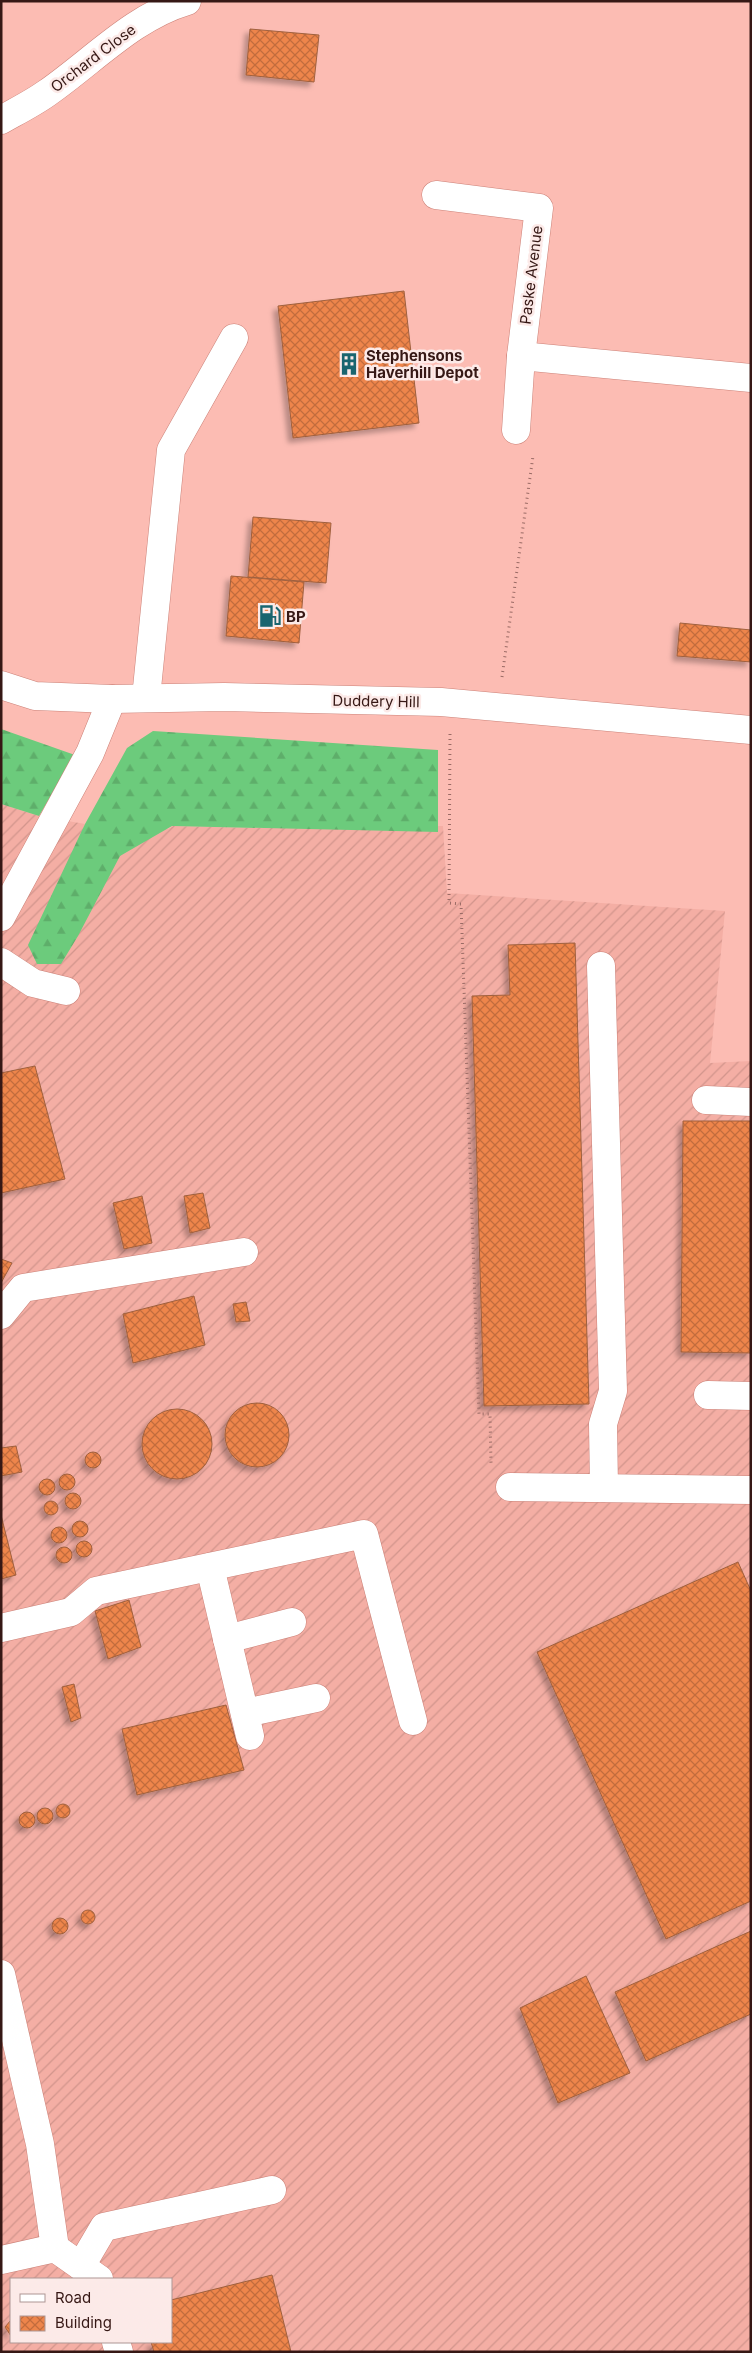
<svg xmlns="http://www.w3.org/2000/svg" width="752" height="2353" font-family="Inter,sans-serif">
  <defs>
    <pattern id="industrial-furrows" width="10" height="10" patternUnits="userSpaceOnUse" patternTransform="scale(1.25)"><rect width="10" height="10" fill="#f4aea4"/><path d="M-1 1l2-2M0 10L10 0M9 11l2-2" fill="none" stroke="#d2958c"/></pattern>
    <pattern id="forest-firs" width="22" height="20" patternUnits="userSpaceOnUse" patternTransform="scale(1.25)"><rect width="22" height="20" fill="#6ccb7c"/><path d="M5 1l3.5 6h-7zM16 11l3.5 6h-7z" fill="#5eae6a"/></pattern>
    <pattern id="building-cross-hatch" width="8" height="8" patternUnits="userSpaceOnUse" patternTransform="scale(1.25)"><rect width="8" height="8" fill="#ee854b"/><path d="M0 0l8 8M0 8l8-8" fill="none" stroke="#c26c3d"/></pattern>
    <filter id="shadow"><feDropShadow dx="-4.5" dy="4.5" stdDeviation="2.5" flood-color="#0004"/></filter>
  </defs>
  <rect width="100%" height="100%" fill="#fcbcb3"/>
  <path fill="url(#industrial-furrows)" fill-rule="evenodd" d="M1,804L39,816L85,824L83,829H168L173,826L252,828L443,826L447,893L725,911L710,1063L751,1061V2352H1ZM11,2279H171V2342H11Z"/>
  <g fill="url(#forest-firs)">
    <path d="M1,729L75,755L39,816L1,804Z"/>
    <path d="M153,731L438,750V832L172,826L120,856L78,936L61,964H37L28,945L85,824L127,748Z"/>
  </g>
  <g fill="url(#building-cross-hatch)" stroke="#9f603e" filter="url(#shadow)">
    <path d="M250,29L319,35L314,82L246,75Z"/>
    <path d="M404,291L419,423L293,438L278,306Z"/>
    <path d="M253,517L331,523L326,583L248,577Z"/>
    <path d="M231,576L304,582L299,643L226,636Z"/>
    <path d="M680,623L751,630V662L677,656Z"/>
    <path d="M575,943L589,1404L484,1406L472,996L510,995L508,945Z"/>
    <path d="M35,1066L65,1179L1,1193V1073Z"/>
    <path d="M683,1121H751V1353L681,1352Z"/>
    <path d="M203,1193L210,1228L190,1233L184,1196Z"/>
    <path d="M142,1196L152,1243L124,1249L113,1203Z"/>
    <path d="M1,1259L12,1263L1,1283Z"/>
    <path d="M194,1296L205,1345L133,1363L123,1314Z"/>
    <path d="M246,1302L250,1321L236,1322L233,1304Z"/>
    <circle cx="257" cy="1435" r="32"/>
    <circle cx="177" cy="1444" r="35"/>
    <path d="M16,1446L22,1472L1,1476V1448Z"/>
    <circle cx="93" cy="1460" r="8"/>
    <circle cx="67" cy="1482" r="8"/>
    <circle cx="47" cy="1487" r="8"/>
    <circle cx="73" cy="1501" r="8"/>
    <circle cx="51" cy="1508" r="7"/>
    <path d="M1,1515L16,1575L1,1579Z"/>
    <circle cx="80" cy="1529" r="8"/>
    <circle cx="59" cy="1535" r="8"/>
    <circle cx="84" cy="1549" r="8"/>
    <circle cx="64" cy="1555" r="8"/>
    <path d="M738,1562L751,1591V1901L666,1939L537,1652Z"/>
    <path d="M129,1600L141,1647L108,1659L95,1611Z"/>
    <path d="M74,1684L81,1718L71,1722L62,1687Z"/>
    <path d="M226,1705L244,1770L137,1795L122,1729Z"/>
    <circle cx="63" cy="1811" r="7"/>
    <circle cx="45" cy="1816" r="8"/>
    <circle cx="27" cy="1820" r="8"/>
    <circle cx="88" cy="1917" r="7"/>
    <circle cx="60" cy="1926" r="8"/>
    <path d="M751,1931V2014L646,2061L615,1992Z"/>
    <path d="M586,1976L630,2073L558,2103L520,2008Z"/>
    <path d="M272,2275L291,2352H154L151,2342H171V2300Z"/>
    <path d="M11,2320V2336L5,2327Z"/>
  </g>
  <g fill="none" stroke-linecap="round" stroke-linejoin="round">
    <defs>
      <g id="minor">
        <path d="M1,120C17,111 33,103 47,93C93,61 133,17 187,1"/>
        <path d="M436,195L539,208L521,356L516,430"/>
        <path d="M521,356L751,378"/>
        <path d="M1,685L35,696L112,699L224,697L441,702L751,730"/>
        <path d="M146,698L171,450L234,338"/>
        <path d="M1,917L90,753L112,699"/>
        <path d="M1,962L33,983L66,991"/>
        <path d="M601,966L613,1391L603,1424L604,1488"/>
        <path d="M706,1100L751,1102"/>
        <path d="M1,1315L23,1288L244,1252"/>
        <path d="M708,1395L751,1396"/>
        <path d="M510,1487L751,1490"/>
        <path d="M210,1567L250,1736"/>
        <path d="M1,1628L71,1612L96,1591L364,1534L413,1721"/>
        <path d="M227,1639L292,1622"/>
        <path d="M245,1713L316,1698"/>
        <path d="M1,1974L40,2144L55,2248"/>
        <path d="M1,2260L55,2248L99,2279"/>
        <path d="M81,2266L104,2227L272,2190"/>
        <path d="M116,2342L119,2352"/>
      </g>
    </defs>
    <use href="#minor" stroke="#cc8177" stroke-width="29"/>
    <g stroke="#9a6b65" stroke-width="3" stroke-dasharray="1 4" stroke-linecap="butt">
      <path d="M502,677L533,456"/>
      <path d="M450,734L449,903L461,904L479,1414H490L491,1463"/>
    </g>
    <use href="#minor" stroke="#fff" stroke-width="28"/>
  </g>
  <defs>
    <symbol id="building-bare" viewBox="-9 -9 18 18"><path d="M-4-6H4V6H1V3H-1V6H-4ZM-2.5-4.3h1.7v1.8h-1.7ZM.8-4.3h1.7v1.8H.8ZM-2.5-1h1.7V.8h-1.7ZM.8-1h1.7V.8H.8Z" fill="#19656f" stroke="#fceae8" stroke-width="2.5" paint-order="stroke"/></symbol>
    <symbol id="fuel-bare" viewBox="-9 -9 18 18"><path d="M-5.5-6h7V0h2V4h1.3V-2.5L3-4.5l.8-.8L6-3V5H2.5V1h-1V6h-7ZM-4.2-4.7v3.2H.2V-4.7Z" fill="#19656f" stroke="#fceae8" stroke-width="2.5" paint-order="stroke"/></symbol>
  </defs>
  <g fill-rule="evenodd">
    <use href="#building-bare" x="333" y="348" width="32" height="32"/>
    <use href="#fuel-bare" x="254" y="600" width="32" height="32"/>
  </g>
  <g text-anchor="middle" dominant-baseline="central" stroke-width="5" stroke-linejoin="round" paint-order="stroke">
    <g font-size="15" fill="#361815" stroke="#fceae8">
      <text transform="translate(93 58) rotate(-37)">Orchard Close</text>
      <text transform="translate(531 275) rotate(-83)">Paske Avenue</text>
      <text transform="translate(376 701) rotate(1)">Duddery Hill</text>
    </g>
    <g font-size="15" font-weight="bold" fill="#361815" stroke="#fceae8" text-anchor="start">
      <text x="366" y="355">Stephensons<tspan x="366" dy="17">Haverhill Depot</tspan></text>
      <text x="286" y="616">BP</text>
    </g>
  </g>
  <rect width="752" height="2353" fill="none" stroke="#361815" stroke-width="5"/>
  <rect x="10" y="2278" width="162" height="65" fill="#fceae8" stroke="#ad9694"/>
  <rect x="20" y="2294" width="25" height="8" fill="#ffffff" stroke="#ad9694"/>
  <text x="55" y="2303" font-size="15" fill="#361815">Road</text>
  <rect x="20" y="2316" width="25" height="15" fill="url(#building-cross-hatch)" stroke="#ad9694"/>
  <text x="55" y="2328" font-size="15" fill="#361815">Building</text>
</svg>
